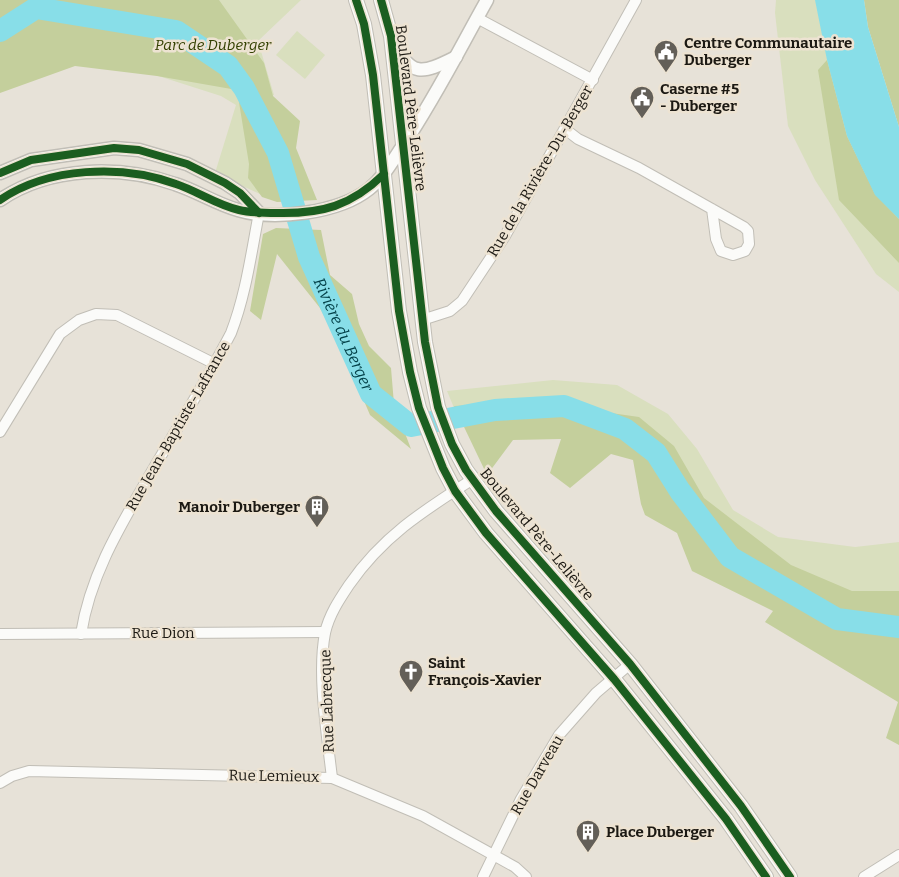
<svg xmlns="http://www.w3.org/2000/svg" width="899" height="877" font-family="Bitter,serif">
  <rect width="100%" height="100%" fill="#e7e2d8"/>
  <g fill="#d9dfbe">
    <path d="M0,0H301L258,41L274,95L252,104L275,201L215,173L236,105L221,96L146,72Z"/>
    <path d="M776,0H819L899,214V292L876,274L815,180L788,126L775,13Z"/>
    <path d="M297,31L325,55L305,79L276,55Z"/>
    <path d="M553,380L617,385L668,414L697,449L733,510L778,537L855,547L899,542V630L835,622L652,458L497,419L462,427L447,391Z"/>
  </g>
  <g fill="#c4cf9c">
    <path d="M0,0H219L264,63L273,96L300,121L296,148L317,200L277,202L262,197L248,178L249,164L237,90L157,76L75,66L0,93Z"/>
    <path d="M864,0H899V127L868,27Z"/>
    <path d="M827,60L847,136L875,194L899,219V263L839,200L818,70Z"/>
    <path d="M276,228L321,230L330,275L352,294L359,324L369,346L391,368L394,404L411,449L370,415L344,354L320,308L277,254L261,320L250,311L263,234Z"/>
    <path d="M534,402L639,417L674,446L704,498L791,565L852,591H899V745L886,738L898,702L765,622L773,611L692,571L677,533L645,515L641,504L633,460L611,454L570,488L550,473L561,439L513,440L487,475L454,406Z"/>
  </g>
  <path fill="#88dee8" d="M815,0H864L868,27L899,127V219L875,195L847,136L827,60Z"/>
  <g fill="none" stroke-linecap="round" stroke-linejoin="round">
    <path stroke="#88dee8" stroke-width="22" id="s1" d="M0,31L36,8L176,31L228,66L244,88L278,153L309,257L371,394L411,426L495,410L564,406L625,429L656,453L680,491L730,557L837,619L899,627"/>
    <defs>
      <g id="minor">
        <path d="M477,18L593,80"/>
        <path d="M565,129L578,139L639,168L744,227L748,231L749,244L745,251L733,255L721,251L716,239L712,209"/>
        <path d="M422,320L450,311L462,301L505,236L636,0"/>
        <path d="M0,432L60,334L79,320L96,314L117,315L215,364"/>
        <path d="M0,634L325,632"/>
        <path d="M81,634C90,576 119,528 148,478C176,430 205,383 231,333C246,294 251,254 259,213"/>
        <path d="M332,778C327,734 317,675 325,633C329,615 339,600 349,585C383,536 423,511 473,479"/>
        <path d="M0,783L12,776L29,771L332,778L423,816L515,867L526,877"/>
        <path d="M483,877L521,799L559,735L596,693L630,664"/>
        <path d="M864,877L899,855"/>
      </g>
      <g id="tertiary">
        <path d="M393,41C411,78 422,74 456,57"/>
        <path d="M0,173L31,160L114,148L139,150L187,164L225,183L240,193L259,213"/>
        <path d="M0,200C50,166 120,165 175,184C197,191 216,204 238,210C274,221 339,213 369,189C384,177 393,160 404,144C435,98 460,48 487,0"/>
      </g>
      <g id="secondary">
        <path d="M356,0L364,24L373,75L399,311L410,372L419,408L443,468L455,491L486,533L614,679L726,819L766,877"/>
        <path d="M381,0L391,36L425,342L438,407L452,444L466,470L496,511L630,664L741,806L790,877"/>
      </g>
    </defs>
    <use href="#minor" stroke="#c1beb6" stroke-width="12"/>
    <use href="#tertiary" stroke="#c1beb6" stroke-width="15"/>
    <use href="#secondary" stroke="#c1beb6" stroke-width="16"/>
    <use href="#minor" stroke="#fbfbf9" stroke-width="10"/>
    <use href="#tertiary" stroke="#fbfbf9" stroke-width="12"/>
    <use href="#secondary" stroke="#fbfbf9" stroke-width="14"/>
    <defs>
      <g id="cycleway">
        <path d="M356,0L364,24L373,75L399,311L410,372L419,408L443,468L455,491L486,533L614,679L726,819L766,877"/>
        <path d="M381,0L391,36L425,342L438,407L452,444L466,470L496,511L630,664L741,806L790,877"/>
        <path d="M0,173L31,160L114,148L139,150L187,164L225,183L240,193L259,213"/>
        <path d="M0,200C48,167 122,164 176,184C197,191 217,205 239,210C251,213 265,213 277,213C322,214 351,206 384,174"/>
      </g>
    </defs>
    <use href="#cycleway" stroke="#ede3d2" stroke-width="11"/>
    <use href="#cycleway" stroke="#1b5e20" stroke-width="8"/>
  </g>
  <defs>
    <symbol id="civic-pin" viewBox="-11 -11 22 30"><path d="M0 17L-7.5 6A9.5 9.5 0 1 1 7.5 6Z" fill="#635f58" stroke="#ede3d2"/><path d="M-.6-6.5H3V-4.5H.6V-3L4-1V1h2V6H-6V1h2V-1L-.6-3ZM-1.2 2.5V6h2.4V2.5Z" fill="#fff"/></symbol>
    <symbol id="building-pin" viewBox="-11 -11 22 30"><path d="M0 17L-7.5 6A9.5 9.5 0 1 1 7.5 6Z" fill="#635f58" stroke="#ede3d2"/><path d="M-4-6H4V6H1V3H-1V6H-4ZM-2.5-4.3h1.7v1.8h-1.7ZM.8-4.3h1.7v1.8H.8ZM-2.5-1h1.7V.8h-1.7ZM.8-1h1.7V.8H.8Z" fill="#fff"/></symbol>
    <symbol id="church-pin" viewBox="-11 -11 22 30"><path d="M0 17L-7.5 6A9.5 9.5 0 1 1 7.5 6Z" fill="#635f58" stroke="#ede3d2"/><path d="M-1.2-6h2.4v3.5h3.3v2.4h-3.3V6h-2.4V-.1h-3.3v-2.4h3.3Z" fill="#fff"/></symbol>
  </defs>
  <g fill-rule="evenodd">
    <use href="#civic-pin" x="652" y="38" width="28" height="38"/>
    <use href="#civic-pin" x="628" y="84" width="28" height="38"/>
    <use href="#building-pin" x="303" y="493" width="28" height="38"/>
    <use href="#church-pin" x="397" y="658" width="28" height="38"/>
    <use href="#building-pin" x="574" y="818" width="28" height="38"/>
  </g>
  <g text-anchor="middle" dominant-baseline="central" stroke-width="5" stroke-linejoin="round" paint-order="stroke">
    <g font-size="15" font-weight="bold" fill="#1c1913" stroke="#ede3d2" text-anchor="start">
      <text x="684" y="43">Centre Communautaire<tspan x="684" dy="17">Duberger</tspan></text>
      <text x="660" y="89">Caserne #5<tspan x="660" dy="17">- Duberger</tspan></text>
      <text x="300" y="507" text-anchor="end">Manoir Duberger</text>
      <text x="428" y="663">Saint<tspan x="428" dy="17">François-Xavier</tspan></text>
      <text x="606" y="832">Place Duberger</text>
    </g>
    <g font-size="15" font-style="italic" fill="#334000" stroke="#ede3d2">
      <text x="213" y="45">Parc de Duberger</text>
    </g>
    <g font-size="15" fill="#1c1913" stroke="#ede3d2">
      <text transform="translate(411 108) rotate(83)">Boulevard Père-Lelièvre</text>
      <text transform="translate(540 171) rotate(-60)">Rue de la Rivière-Du-Berger</text>
      <text transform="translate(178 426) rotate(-60)">Rue Jean-Baptiste-Lafrance</text>
      <text transform="translate(537 534) rotate(50)">Boulevard Père-Lelièvre</text>
      <text x="163" y="633">Rue Dion</text>
      <text transform="translate(327 701) rotate(-92)">Rue Labrecque</text>
      <text transform="translate(537 775) rotate(-60)">Rue Darveau</text>
      <text transform="translate(274 776) rotate(1)">Rue Lemieux</text>
    </g>
    <g font-size="16" font-style="italic" fill="#034048" stroke="#ede3d2">
      <text stroke="none"><textPath href="#s1" startOffset="541">Rivière du Berger</textPath></text>
    </g>
  </g>
</svg>
